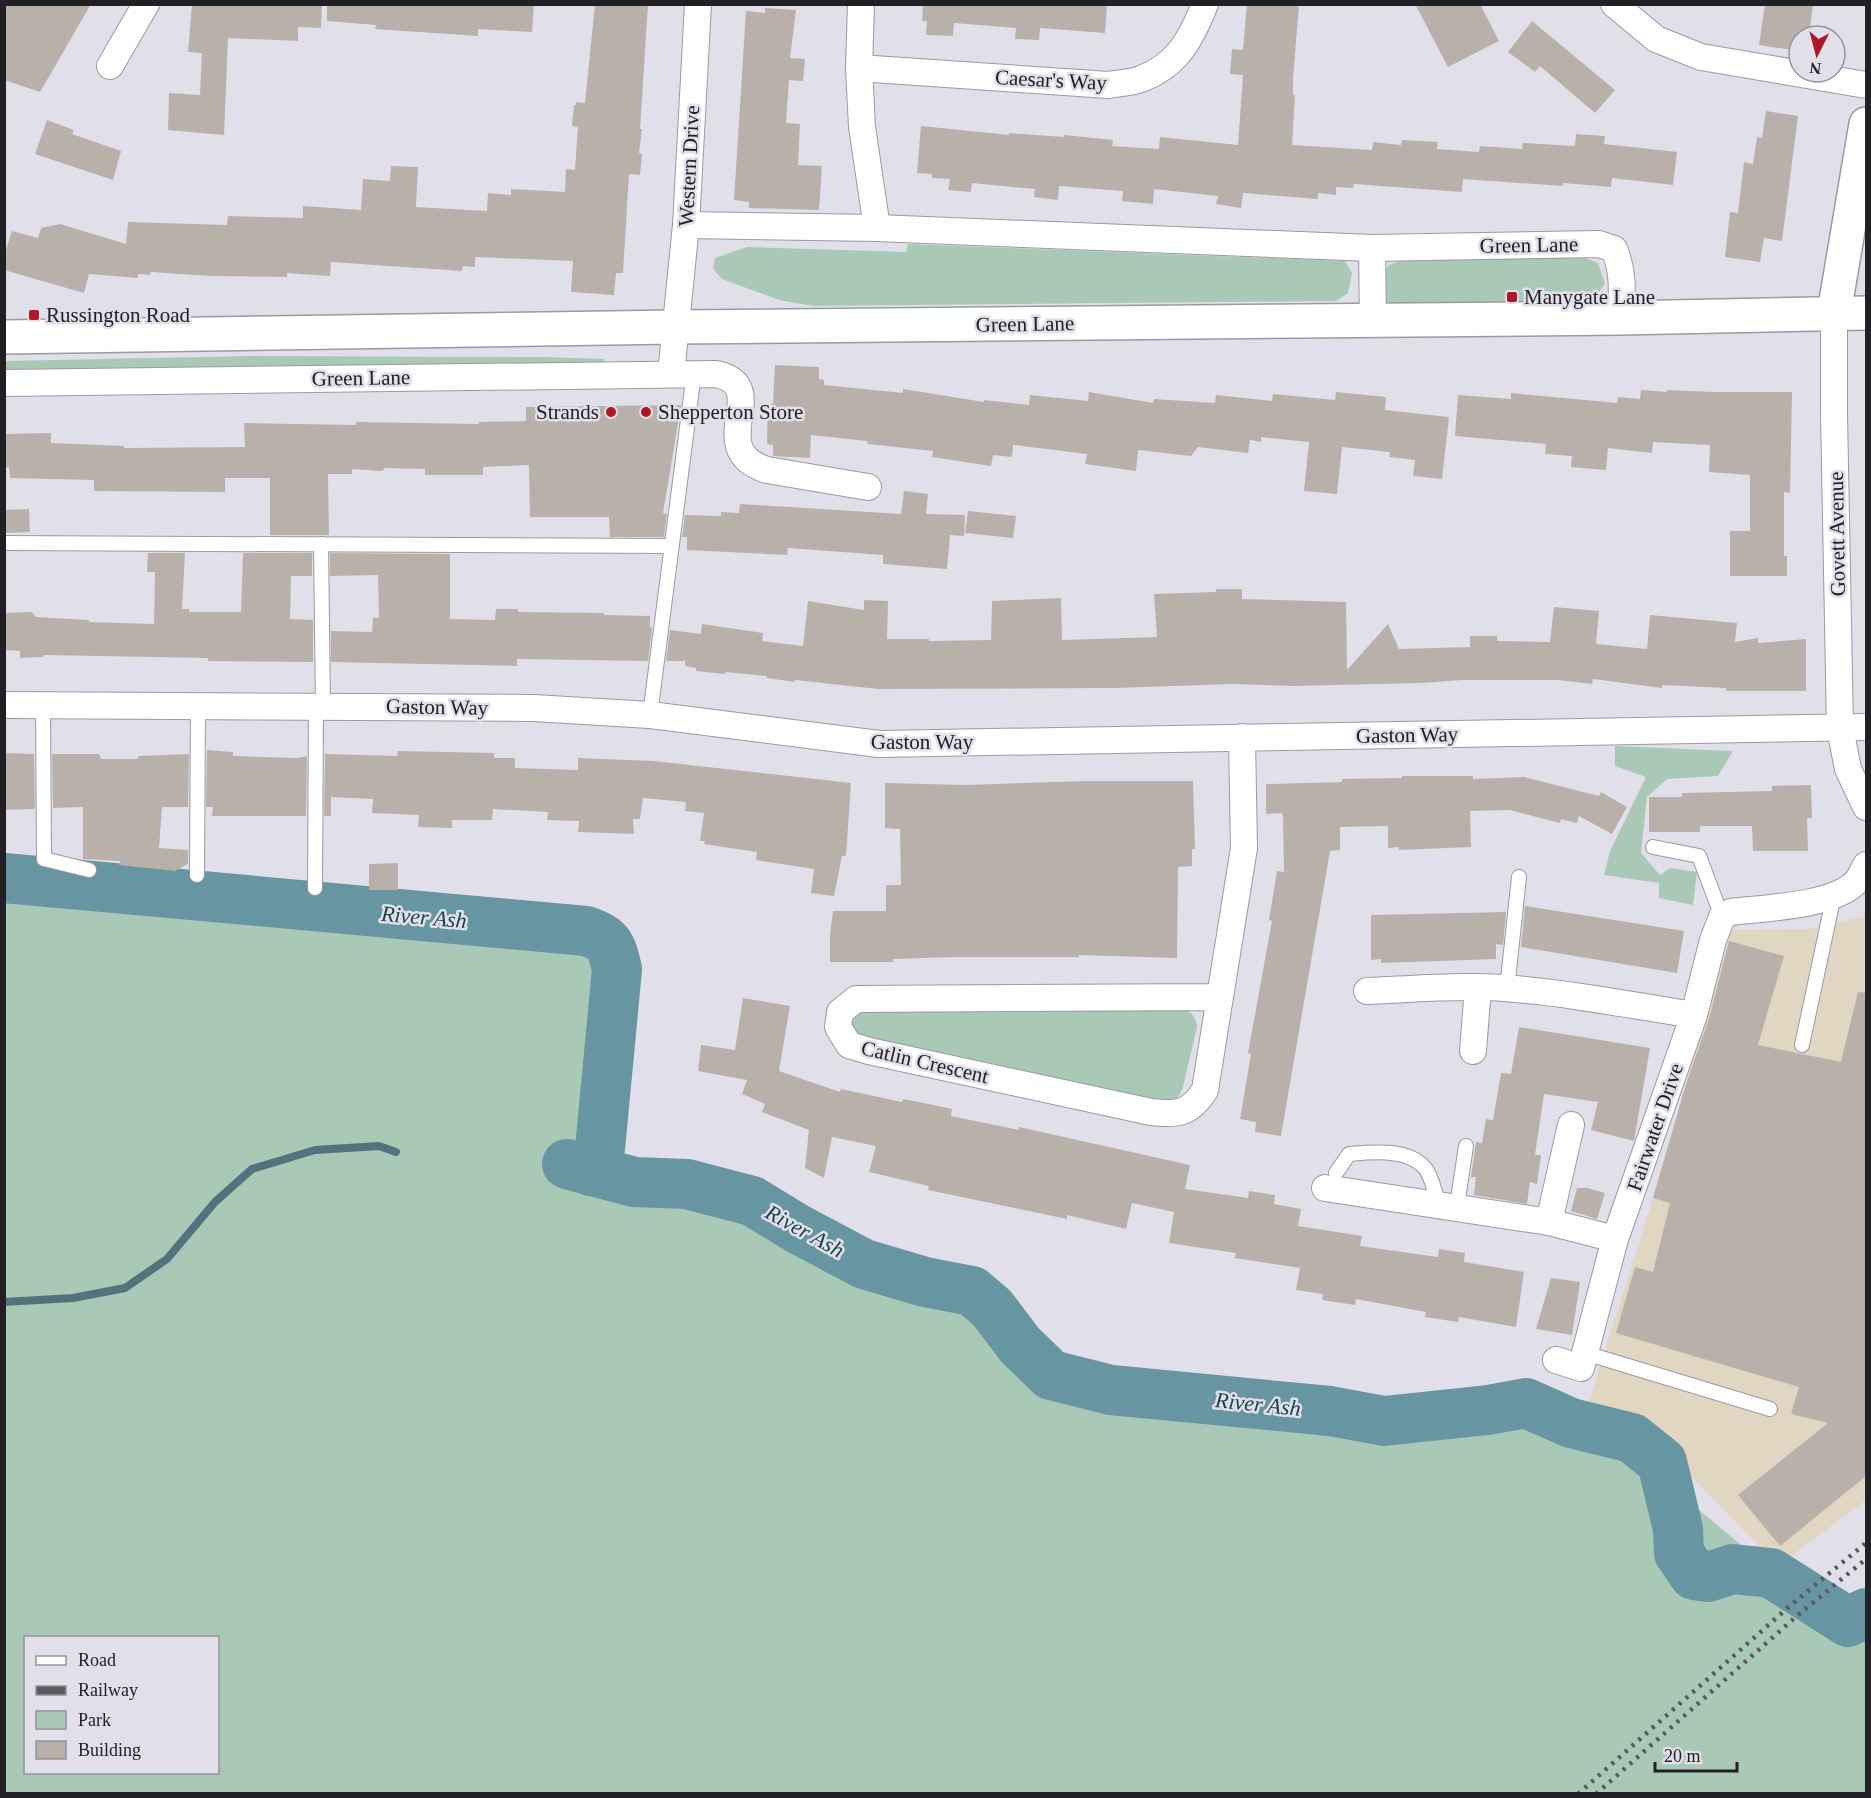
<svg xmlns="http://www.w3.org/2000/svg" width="1871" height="1798" font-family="Georgia,serif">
  <rect width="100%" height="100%" fill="#e1e0ea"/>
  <path fill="#e1d6c2" d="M1866,904V1500L1778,1566L1665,1449L1584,1417L1653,1198L1731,930L1810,929L1864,916Z"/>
  <g fill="#a9c9b6" fill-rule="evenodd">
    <path d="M908,244L1345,261L1352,273L1348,293L1336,301L813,306L779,300L722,279L713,269L715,258L747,247L906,252Z"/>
    <path d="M1578,255L1598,263L1605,283L1593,301L1393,307L1382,299L1380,278L1389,265L1411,257Z"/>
    <path d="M251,356L544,357L605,359L603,365L5,373L4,361Z"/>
    <path d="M1615,746L1733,751L1718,776L1667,779L1647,797L1641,853L1660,875L1670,868L1697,872L1693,905L1659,898V883L1604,875L1610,851L1646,777L1615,766Z"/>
    <path d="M5,878L586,931L604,937L612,948L607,968L589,1144L591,1170L634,1182L687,1184L752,1201L798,1229L864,1264L925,1282L972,1291L992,1308L998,1337L1045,1385L1154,1405L1182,1397L1330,1411L1384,1421L1488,1410L1526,1403L1577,1408L1783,1580L1848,1622L1866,1613V1793H5ZM26,1638H218V1772H26Z"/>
    <path d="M1178,1007C1189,1011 1196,1014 1197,1027L1183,1087L1177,1100L1168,1105L851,1034V1023L858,1013L875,1009Z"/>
  </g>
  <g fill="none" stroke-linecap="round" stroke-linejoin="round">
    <path stroke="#52727c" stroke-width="8" d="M4,1302L73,1298L125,1288L167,1259L215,1202L252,1169L315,1150L379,1146L396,1152"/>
    <g stroke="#6795a1" stroke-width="50">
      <path d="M4,878L586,931C610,939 611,945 617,969L600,1149L591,1171"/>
      <path d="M567,1164L634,1182L687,1184L752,1201L798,1229L864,1264L925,1282L972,1291L992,1308L1020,1345L1051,1375L1111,1390L1330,1411L1384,1421L1488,1410L1526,1403L1571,1423L1632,1438L1662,1462L1678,1529L1679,1553L1694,1575L1708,1577L1733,1569L1771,1573L1848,1622L1866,1613"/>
    </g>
  </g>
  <g fill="#b9b0aa">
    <path d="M4,4H91L40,92L4,80Z"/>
    <path d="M192,4H322L321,28L298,27V41L228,38L224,135L168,130L169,93L200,95L202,53L188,52Z"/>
    <path d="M327,4H534L532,32L478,29V36L375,29L376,25L327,21Z"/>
    <path d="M595,4H648L640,129H642L639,153L642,154L640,175L629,174L623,273H616L614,295L571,292L573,261L475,257V267L463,266L462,271L331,262L330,276L287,273V277L211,276L151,272L150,275L138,274V278L89,274L84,293L4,270V256L12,231L38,238L41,228L60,224L126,244L128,222L227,225L228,216L303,218V206L361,210L363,179L390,181L391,166L418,167L416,207L487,211L488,193L511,195V189L565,192L566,169L575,170L578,127L572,126L574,105H576V102L585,103Z"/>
    <path d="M923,4H1107L1105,33L1040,28L1039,40L1015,39L1016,28L954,23L953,36L926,35L927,21H922Z"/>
    <path d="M1247,4H1299L1293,79V95H1295L1292,145L1372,150L1373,142L1401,145L1402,140L1438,142L1437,149L1479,152L1480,146L1522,149L1523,143L1575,146L1576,134L1605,136L1604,144L1677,152L1673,185L1612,178L1611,187L1563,183V186L1463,179L1462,192L1354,184L1353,188L1336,187V195L1318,193V199L1243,193L1241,208L1216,204L1218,196L1154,189L1153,204L1122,201L1123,191L1059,186L1058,200L1034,197L1035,189L972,183L971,192L948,190L950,179L932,178V174L917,173L921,126L1009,135V133L1064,137V135L1113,140L1112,146L1159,149L1160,137L1238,145L1243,75L1230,74L1232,49L1243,50Z"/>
    <path d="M1415,4H1480L1499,41L1448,67Z"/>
    <path d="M1765,4H1813L1809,36H1799V51L1759,45Z"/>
    <path d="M765,8L796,10L790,58L805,59L803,81L789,80L786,123L800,124L798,165L822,166L819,210L749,208V202L734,200L746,11L765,13Z"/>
    <path d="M1532,21L1615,90L1595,113L1540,66L1535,72L1508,52Z"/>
    <path d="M1766,111L1798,116L1782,241L1764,238L1760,262L1725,257L1730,212L1738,213L1744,162L1753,164L1757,137L1762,138Z"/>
    <path d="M47,120L74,130L72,134L121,151L113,180L35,154Z"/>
    <path d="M775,365L819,367V379L824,380V385L903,393V389L984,402V400L1029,405L1030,395L1088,401L1089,392L1153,403L1154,399L1215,403L1216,395L1272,401L1273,394L1335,400L1336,392L1386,397L1385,410L1449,417L1442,479L1413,476L1415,460L1389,457L1390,452L1342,447L1337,494L1304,491L1309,442L1261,437V442L1250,440L1248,453L1198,447L1191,456L1138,450L1136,471L1085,464L1087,454L1013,445L1012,457L993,455L991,466L932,457L933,451L868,444L867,441L811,435L810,458L773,456V445L767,444L768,403L773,404Z"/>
    <path d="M1641,390L1667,392V390L1714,392H1792L1790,493L1784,492V556H1787V576H1730V531H1750V475L1709,472L1710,445L1653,442L1652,453L1608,448L1606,470L1571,467L1572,456L1545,454L1546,444L1455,436L1458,395L1511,399V393L1617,403L1618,397L1640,399Z"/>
    <path d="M681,405L663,513L667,514L664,537H610L609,517H530L529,465L483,467V475H425V469L385,468L382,471L352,469V474H328L329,535H270V478H225V492L94,491V480L10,478L9,467L4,468V434L51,433V443L124,446V448L245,447L244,423L356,425V422L479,424V422L526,421V407Z"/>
    <path d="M904,491L928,494L926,514L965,515L964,536L950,535L947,569L883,564V555L788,548L787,555L687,550V537H682L685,515L721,516V512L739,513L740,504L901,514Z"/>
    <path d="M29,509L30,532L4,533V510Z"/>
    <path d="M968,511L1016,516L1013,538L965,533Z"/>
    <path d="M148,553H185L182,609H189V612H241L243,553H312V576H291L290,619L313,620V662L208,661V658L44,655L43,657L20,658V651L4,650V613L32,612L36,617L89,620V622L154,624L155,572H147Z"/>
    <path d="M330,553L450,554V619L495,620L496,609H518V612L604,613V615L650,616V627L652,628L648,661L517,659V666L331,662V631L372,632L373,618H379L378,575L330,576Z"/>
    <path d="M1216,589H1242V599L1346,602L1347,670L1388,624L1399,649L1470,647V636H1497V641L1550,642L1554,607L1599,611L1596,644L1647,649L1650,615L1737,623L1735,642L1758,638V643L1806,639V691H1726V688L1662,685V688L1593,679L1592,684L1557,680H1463L1420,683L1292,686L1232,684L1115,688L878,689L795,680V682L767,678V676L725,672V674L696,671V668L685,666V661H666L670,630L701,634L702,624L763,633L762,641L803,646L808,601L864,610V600L888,601L887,639H929V641L991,640L992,601L1061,598L1062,640L1157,637L1154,594L1216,592Z"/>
    <path d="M207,750L233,752V756L297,758L307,756L306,816H212L213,807H206Z"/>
    <path d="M398,751L494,753V758H515V768L578,770V758L653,761L851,783L846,856H842L834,896L811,893L814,869L756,860L757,852L704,844L705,841H700L704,813L685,811L686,802L643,798L640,819H633L634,834L578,832L579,821L547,820L548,812L493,809L492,820H452V828L418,827L419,815L372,813L373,799L331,797V816H324L325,754L397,756Z"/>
    <path d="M4,753L34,754L35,808L33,809L4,810Z"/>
    <path d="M52,754H99L101,759H138V756L189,754L188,807H162L159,848L188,850V864L175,871L119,865L120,861L83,859V807L53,808Z"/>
    <path d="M1402,776H1473V779L1524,777L1599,796L1601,792L1627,807L1612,834L1579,816L1577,823L1561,819L1560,823L1510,810L1470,811L1471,847L1399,850V847L1388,848V826L1340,827V850L1330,851L1281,1136L1255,1132L1256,1122L1240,1119L1251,1054L1248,1053L1272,921L1269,920L1277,871L1284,872L1283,816L1282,813L1266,814V784L1342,782V779L1402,778Z"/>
    <path d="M1085,781H1193L1195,849H1192V866L1178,867L1177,958L1079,955V957H955L893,959V962H830V935L833,911H886V885H901L900,829L885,828V783L965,785Z"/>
    <path d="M1811,785L1812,818H1807L1808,851H1753L1752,826H1700V832H1649V797H1682V793L1772,791V786Z"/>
    <path d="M398,863V890H369V864Z"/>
    <path d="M1525,906L1684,931L1677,973L1521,947Z"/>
    <path d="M1506,912L1503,945L1496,944V959L1381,963V959L1371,960V915Z"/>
    <path d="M1729,941L1784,956L1758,1045L1841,1062L1858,992L1866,993V1476L1780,1546L1738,1495L1828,1423L1791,1414L1799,1387L1616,1333L1635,1267L1653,1272L1670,1203L1653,1198L1686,1084L1709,1019Z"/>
    <path d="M743,998L790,1006L779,1071L840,1092L841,1089L902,1102L903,1099L914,1101L952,1109L951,1116L1019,1130V1127L1190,1165L1185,1189L1248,1198L1249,1191L1275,1195L1274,1204L1301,1209L1298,1226L1362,1236L1360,1246L1438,1257L1439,1249L1465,1253L1464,1262L1524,1272L1516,1327L1459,1317L1458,1322L1425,1317L1426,1312L1356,1299L1355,1305L1322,1300L1323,1294L1296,1290L1300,1268L1235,1258L1236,1253L1169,1243L1174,1212L1132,1203L1126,1229L1067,1215V1219L928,1190L929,1186L869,1172L876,1146L832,1137L824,1178L805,1168L809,1130L762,1112L765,1104L742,1094L747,1080L698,1071L701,1045L735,1050Z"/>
    <path d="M1519,1027L1650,1048L1634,1141L1591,1130L1598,1102L1544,1094L1535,1155H1541L1537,1184L1530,1182L1527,1204L1474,1195L1476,1177H1471L1476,1142L1482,1143L1486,1119L1493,1120L1501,1073L1511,1074Z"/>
    <path d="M1577,1188H1587L1605,1193L1597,1219L1571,1211Z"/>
    <path d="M1551,1278L1580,1282L1572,1335L1536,1329Z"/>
  </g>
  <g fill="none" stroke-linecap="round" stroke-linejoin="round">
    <defs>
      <g id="service">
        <path d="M4,543L671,546"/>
        <path d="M321,544L323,706"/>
        <path d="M43,705L44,859L89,870"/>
        <path d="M650,715L694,373"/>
        <path d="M1653,847L1699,856L1722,917"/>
        <path d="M197,875L198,705"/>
        <path d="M315,888L316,706"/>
        <path d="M1507,989L1519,877"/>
        <path d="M1802,1045L1834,895"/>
        <path d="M1336,1173L1349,1154C1373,1152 1408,1148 1425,1168C1432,1177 1435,1193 1439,1204"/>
        <path d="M1457,1206L1466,1146"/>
        <path d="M1585,1353L1770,1409"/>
      </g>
      <g id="minor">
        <path d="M861,4L859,68L862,127L877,228"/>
        <path d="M1614,4L1656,39L1701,57L1866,85"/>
        <path d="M110,66L146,4"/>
        <path d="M859,68L1108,85C1119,83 1131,83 1141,79C1178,65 1191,39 1205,4"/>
        <path d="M686,225L877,228L1372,248L1599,244L1614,249C1624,271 1622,295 1621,318"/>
        <path d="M1372,248L1373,320"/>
        <path d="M1834,313V413L1840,728L1848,769L1866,807"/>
        <path d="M671,374L686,225L698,4"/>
        <path d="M4,383L716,374C775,386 701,449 767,470L868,487"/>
        <path d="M4,705L534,708L650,715L879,744L1866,727"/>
        <path d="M1367,991C1413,989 1459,985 1504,988C1568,993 1631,1005 1694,1015"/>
        <path d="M1219,997L856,999L840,1012L838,1027L849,1045L869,1051L1151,1112C1177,1115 1190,1114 1205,1090L1244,848L1242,737"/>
        <path d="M1473,1051L1478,987"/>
        <path d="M1325,1188L1549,1222L1615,1239"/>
        <path d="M1549,1222L1571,1125"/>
        <path d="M1556,1360L1581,1368L1615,1239L1694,1015L1713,940L1722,917L1731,912C1764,908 1835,906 1857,881C1861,876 1863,870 1866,865"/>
      </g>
      <path id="tertiary" d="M1834,313L1866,124"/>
      <path id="secondary" d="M4,337L676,327L1621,318L1866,313"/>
    </defs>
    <use href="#service" stroke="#9a9aa3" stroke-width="16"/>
    <use href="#minor" stroke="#9a9aa3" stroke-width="28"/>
    <use href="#tertiary" stroke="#9a9aa3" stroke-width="36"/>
    <use href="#secondary" stroke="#9a9aa3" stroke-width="36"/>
    <use href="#service" stroke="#fff" stroke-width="14"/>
    <use href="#minor" stroke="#fff" stroke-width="26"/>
    <use href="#tertiary" stroke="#fff" stroke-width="33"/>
    <use href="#secondary" stroke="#fff" stroke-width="33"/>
    <g stroke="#5a595f" stroke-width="4.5" stroke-dasharray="3 6" stroke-linecap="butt">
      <path d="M1578,1794L1791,1605L1866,1543"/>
      <path d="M1596,1794L1798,1615L1866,1559"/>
    </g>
  </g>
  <g fill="#ac1826" stroke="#e1e0ea" stroke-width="2">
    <rect x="1506" y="291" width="12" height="12" rx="3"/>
    <rect x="28" y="309" width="12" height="12" rx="3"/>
    <circle cx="611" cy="412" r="6"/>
    <circle cx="646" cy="412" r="6"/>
  </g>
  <g text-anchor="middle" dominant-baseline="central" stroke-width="5" stroke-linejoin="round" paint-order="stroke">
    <g font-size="21" fill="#212024" stroke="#e1e0ea">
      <text transform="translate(1051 80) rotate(3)">Caesar's Way</text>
      <text transform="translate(689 166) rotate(-87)">Western Drive</text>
      <text transform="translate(1529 245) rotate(-1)">Green Lane</text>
      <text transform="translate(1025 324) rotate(-1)">Green Lane</text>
      <text transform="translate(361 378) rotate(-1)">Green Lane</text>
      <text transform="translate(1837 534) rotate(-91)">Govett Avenue</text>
      <text transform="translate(437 707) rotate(1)">Gaston Way</text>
      <text transform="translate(1407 735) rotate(-1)">Gaston Way</text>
      <text x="922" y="742">Gaston Way</text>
      <text transform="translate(925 1062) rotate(13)">Catlin Crescent</text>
      <text transform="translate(1655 1127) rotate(-71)">Fairwater Drive</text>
    </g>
    <g font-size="21" fill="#212024" stroke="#e1e0ea" text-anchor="start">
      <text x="1524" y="297">Manygate Lane</text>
      <text x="46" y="315">Russington Road</text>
      <text x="599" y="412" text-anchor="end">Strands</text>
      <text x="658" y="412">Shepperton Store</text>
    </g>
    <g font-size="22" font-style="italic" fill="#18434d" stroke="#e1e0ea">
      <text transform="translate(424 917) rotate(5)">River Ash</text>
      <text transform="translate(805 1231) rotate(29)">River Ash</text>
      <text transform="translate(1258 1404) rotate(6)">River Ash</text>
    </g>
  </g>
  <rect width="1871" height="1798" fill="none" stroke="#212024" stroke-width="12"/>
  <rect x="24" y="1636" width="195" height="138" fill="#e1e0ea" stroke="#94939b" stroke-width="1.5"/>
  <rect x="36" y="1656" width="30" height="9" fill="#ffffff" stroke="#94939b" stroke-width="1.5"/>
  <text x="78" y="1666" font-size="18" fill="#212024">Road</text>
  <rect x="36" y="1686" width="30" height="9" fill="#5a595f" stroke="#94939b" stroke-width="1.5"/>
  <text x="78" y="1696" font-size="18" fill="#212024">Railway</text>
  <rect x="36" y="1711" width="30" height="18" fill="#a9c9b6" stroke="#94939b" stroke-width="1.5"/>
  <text x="78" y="1726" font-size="18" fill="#212024">Park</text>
  <rect x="36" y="1741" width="30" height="18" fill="#b9b0aa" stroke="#94939b" stroke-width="1.5"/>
  <text x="78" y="1756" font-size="18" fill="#212024">Building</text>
  <g transform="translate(1817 54) rotate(186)"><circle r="28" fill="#e1e0ea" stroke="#94939b" stroke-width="1.5"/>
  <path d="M0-4.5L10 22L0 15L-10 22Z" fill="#ac1826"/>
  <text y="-9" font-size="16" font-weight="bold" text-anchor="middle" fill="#212024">N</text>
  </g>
  <path d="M1655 1762v9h82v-9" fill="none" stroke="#212024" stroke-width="3"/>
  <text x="1664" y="1762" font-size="18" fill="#212024" stroke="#e1e0ea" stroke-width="4.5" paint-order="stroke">20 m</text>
</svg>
